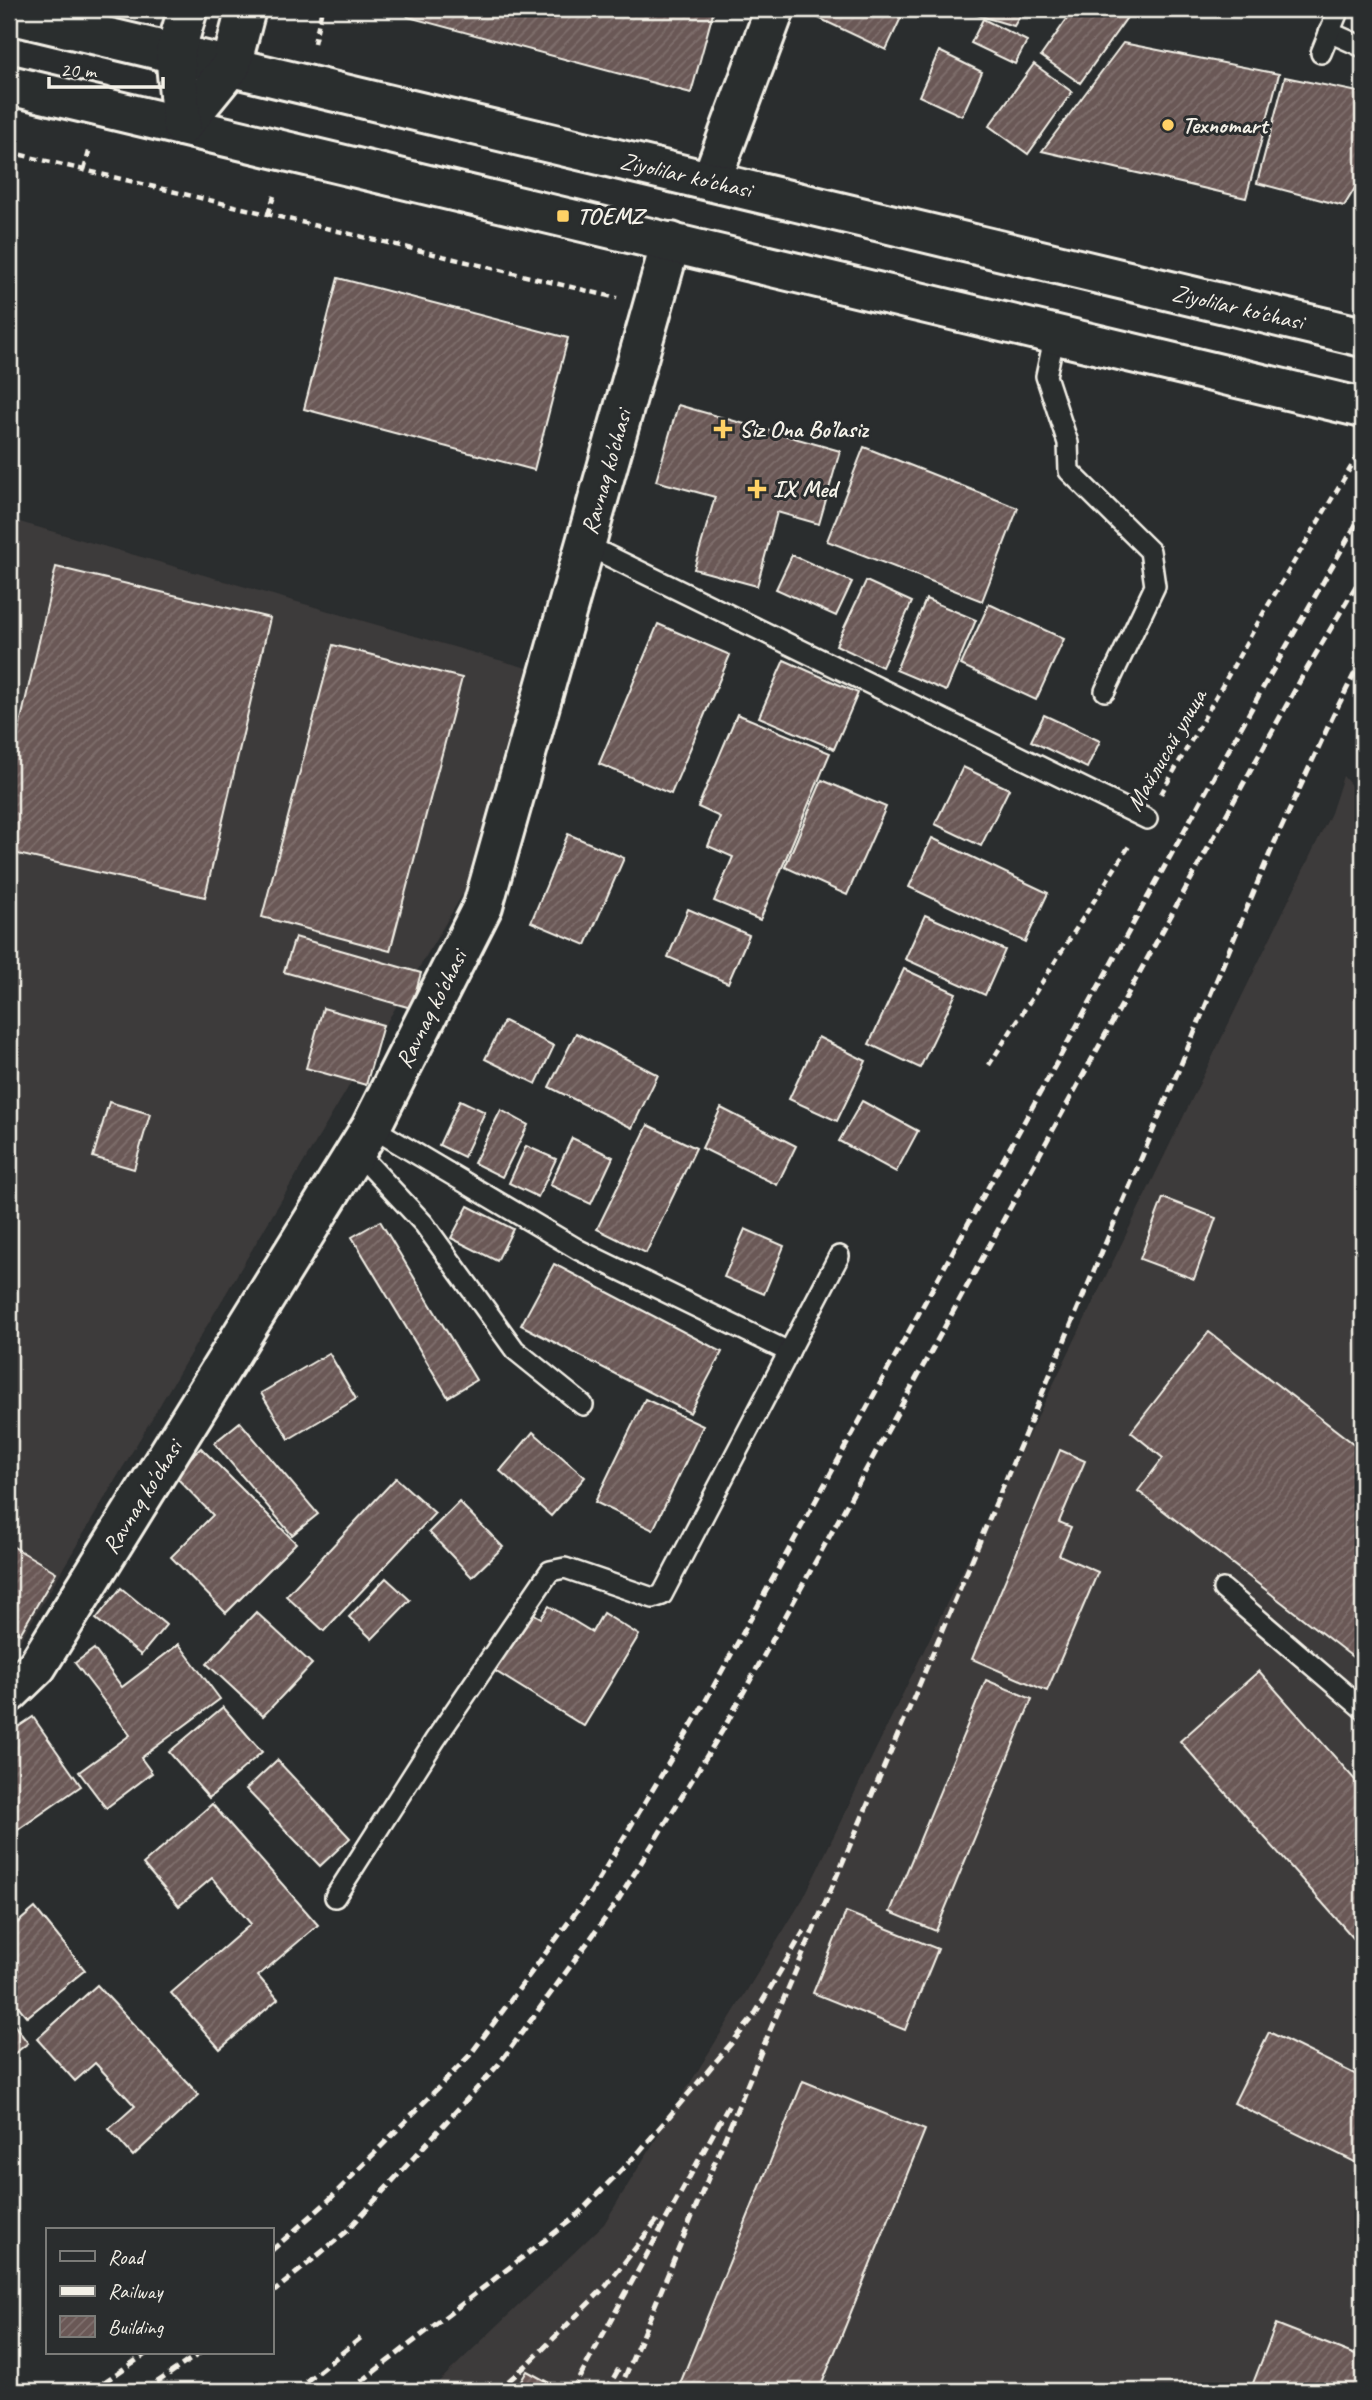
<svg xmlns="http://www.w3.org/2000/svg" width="1372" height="2400" font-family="Caveat,sans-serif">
  <defs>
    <pattern id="building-hatch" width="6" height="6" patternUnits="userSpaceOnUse" patternTransform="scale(1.75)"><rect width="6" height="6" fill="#6a5856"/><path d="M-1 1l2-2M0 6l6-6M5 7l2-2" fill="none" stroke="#80706e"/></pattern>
  </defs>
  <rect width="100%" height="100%" fill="#2a2d2e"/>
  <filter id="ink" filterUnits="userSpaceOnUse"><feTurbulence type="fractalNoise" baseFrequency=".0143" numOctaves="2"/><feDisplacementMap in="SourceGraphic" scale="14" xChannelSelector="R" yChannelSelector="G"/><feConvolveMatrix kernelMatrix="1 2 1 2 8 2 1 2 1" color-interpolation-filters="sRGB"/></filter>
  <g filter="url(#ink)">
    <g fill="#3d3a3a">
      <path d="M9,519L527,668L464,892L14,1651L9,1655Z"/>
      <path d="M1343,776L1363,799V2391H429L604,2224L804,1897L1331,813Z"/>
    </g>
    <g fill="url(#building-hatch)" stroke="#f4f1e8" stroke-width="2">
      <path d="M403,9H714L691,93L408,17Z"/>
      <path d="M810,9H905L886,50L808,13Z"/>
      <path d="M957,9H1024L1014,26Z"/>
      <path d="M1074,9H1133L1080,83L1041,56Z"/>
      <path d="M983,19L1027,41L1015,64L971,43Z"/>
      <path d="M1123,43L1279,74L1246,198L1042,151Z"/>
      <path d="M939,51L982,72L962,116L919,96Z"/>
      <path d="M1034,64L1072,92L1028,154L989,126Z"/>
      <path d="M1285,77L1363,93V175L1344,206L1257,183Z"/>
      <path d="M338,278L568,338L534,470L304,409Z"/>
      <path d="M678,405L840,451L819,524L777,512L757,586L694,569L715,497L656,481Z"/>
      <path d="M864,447L1018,508L982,601L827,541Z"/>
      <path d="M792,555L852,582L836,616L776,589Z"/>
      <path d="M56,567L270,618L205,897L9,852V772Z"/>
      <path d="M866,581L912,602L882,667L836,645Z"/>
      <path d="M926,599L976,620L946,691L896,670Z"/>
      <path d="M989,604L1064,639L1036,700L961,665Z"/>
      <path d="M658,624L730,655L671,794L599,764Z"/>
      <path d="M333,645L462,678L390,951L262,917Z"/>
      <path d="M784,660L858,693L834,749L759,717Z"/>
      <path d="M737,714L830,753L760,920L714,901L733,857L708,846L720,817L698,807Z"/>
      <path d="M1044,715L1100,741L1087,768L1031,741Z"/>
      <path d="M963,767L1009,789L981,846L935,824Z"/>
      <path d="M822,780L886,807L847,895L785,867Z"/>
      <path d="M568,834L624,858L586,945L531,922Z"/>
      <path d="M932,838L1048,893L1025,942L909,887Z"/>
      <path d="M688,909L749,935L728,983L668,957Z"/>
      <path d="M925,915L1005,950L985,995L905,959Z"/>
      <path d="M295,937L421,973L411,1008L284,972Z"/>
      <path d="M904,969L956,993L920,1068L869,1044Z"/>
      <path d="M323,1008L383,1025L366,1085L306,1068Z"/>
      <path d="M504,1021L554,1046L536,1084L485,1059Z"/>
      <path d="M576,1033L658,1075L632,1128L549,1087Z"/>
      <path d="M818,1037L866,1061L837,1121L789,1099Z"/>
      <path d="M460,1100L485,1112L464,1157L439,1145Z"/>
      <path d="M862,1101L918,1131L896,1172L839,1141Z"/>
      <path d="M109,1102L150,1114L134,1169L93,1157Z"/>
      <path d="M721,1108L796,1146L777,1185L702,1148Z"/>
      <path d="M501,1110L528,1125L502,1177L474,1163Z"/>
      <path d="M648,1125L696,1148L646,1253L597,1229Z"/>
      <path d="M572,1138L613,1157L591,1204L550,1185Z"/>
      <path d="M526,1146L556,1159L538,1197L509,1183Z"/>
      <path d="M1163,1198L1216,1218L1194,1279L1140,1259Z"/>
      <path d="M468,1206L513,1229L497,1261L451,1238Z"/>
      <path d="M380,1221L476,1380L448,1397L352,1237Z"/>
      <path d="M745,1229L784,1246L764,1294L724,1277Z"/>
      <path d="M554,1264L722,1352L690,1413L521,1325Z"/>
      <path d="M1209,1332L1363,1451V1665L1138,1491L1163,1458L1131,1432Z"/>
      <path d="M329,1353L356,1399L289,1439L261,1393Z"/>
      <path d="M645,1399L703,1426L653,1530L595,1502Z"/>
      <path d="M240,1422L318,1514L292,1535L214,1443Z"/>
      <path d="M533,1432L585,1477L551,1516L500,1471Z"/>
      <path d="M201,1448L296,1543L226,1613L171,1557L213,1515L173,1474Z"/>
      <path d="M1060,1450L1085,1461L1059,1522L1071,1527L1059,1555L1098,1572L1047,1691L972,1659Z"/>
      <path d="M396,1478L435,1513L324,1631L286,1596Z"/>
      <path d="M459,1502L503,1547L472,1577L429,1532Z"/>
      <path d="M12,1546L56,1572L20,1634L9,1627V1552Z"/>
      <path d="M386,1578L410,1600L372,1639L349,1617Z"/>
      <path d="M121,1588L166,1625L141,1655L96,1619Z"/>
      <path d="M549,1606L592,1632L603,1613L639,1635L584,1726L495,1671L531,1612L541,1618Z"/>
      <path d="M256,1612L312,1664L263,1716L207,1664Z"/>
      <path d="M179,1644L220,1699L141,1758L152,1773L106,1808L79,1772L130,1735L75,1663L94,1649L122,1687Z"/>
      <path d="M1259,1671L1363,1789V1949L1180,1741Z"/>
      <path d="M986,1680L1032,1699L936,1931L890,1912Z"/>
      <path d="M223,1707L262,1752L209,1798L169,1752Z"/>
      <path d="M33,1717L81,1786L9,1836V1733Z"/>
      <path d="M277,1760L350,1838L320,1866L246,1789Z"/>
      <path d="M212,1804L318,1925L258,1976L278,1999L220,2049L171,1993L251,1924L212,1878L179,1906L143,1864Z"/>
      <path d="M35,1908L85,1970L27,2017L9,1995V1930Z"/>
      <path d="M846,1912L938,1949L905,2030L813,1993Z"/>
      <path d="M97,1985L199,2095L133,2156L109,2129L135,2106L95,2063L75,2081L37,2039Z"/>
      <path d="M9,2018L28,2043L9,2058Z"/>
      <path d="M1269,2032L1363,2078V2166L1234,2103Z"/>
      <path d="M803,2081L925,2130L819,2391H677Z"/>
      <path d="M1276,2324L1363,2358V2391H1250Z"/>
      <path d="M527,2371L564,2391H515Z"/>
    </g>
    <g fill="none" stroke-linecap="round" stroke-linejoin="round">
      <defs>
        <g id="lane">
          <path d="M1329,32L1363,47"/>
          <path d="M1321,53L1339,9"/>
          <path d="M1055,334L1046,376L1068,443L1069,471L1150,551L1155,586L1105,691"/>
          <path d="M586,545L1147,819"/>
          <path d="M371,1127L579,1250L789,1352"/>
          <path d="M356,1151L424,1224L515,1350L583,1405"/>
          <path d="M1223,1589L1363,1709"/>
          <path d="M335,1897L435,1740L550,1571L565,1568L653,1598L662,1595L839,1256"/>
        </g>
        <g id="street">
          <path d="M711,181L775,9"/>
          <path d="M9,1693L37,1666L371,1127L483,906L671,242"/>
        </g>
        <g id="secondary">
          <path d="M9,14L1363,337"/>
          <path d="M9,85L1363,408"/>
          <path d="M182,126L231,66L246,9"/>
          <path d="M182,126L175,53L188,9"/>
        </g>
      </defs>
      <use href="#lane" stroke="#f4f1e8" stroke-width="24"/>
      <use href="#street" stroke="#f4f1e8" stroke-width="44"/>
      <use href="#secondary" stroke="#f4f1e8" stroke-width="44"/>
      <g stroke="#f4f1e8" stroke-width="4.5" stroke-dasharray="7 5" stroke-linecap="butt">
        <path d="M314,43L322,9"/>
        <path d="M9,152L617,298"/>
        <path d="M84,170L90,148"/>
        <path d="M268,214L274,196"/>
        <path d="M1161,794L1264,612L1363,447"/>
        <path d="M989,1065L1131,843"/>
      </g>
      <use href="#lane" stroke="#2a2d2e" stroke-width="19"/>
      <use href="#street" stroke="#2a2d2e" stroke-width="38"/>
      <use href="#secondary" stroke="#2a2d2e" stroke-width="38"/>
      <g stroke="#f4f1e8" stroke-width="5" stroke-dasharray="10 5" stroke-linecap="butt">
        <path d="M271,2251L326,2203L470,2055L591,1892L700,1711L1265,684L1363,512"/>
        <path d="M271,2294L346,2232L499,2064L615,1905L724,1728L1301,679L1363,574"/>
        <path d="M91,2391L147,2353"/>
        <path d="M144,2391L200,2353"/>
        <path d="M294,2391L362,2337"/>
        <path d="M349,2391L575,2217L639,2152L752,2019L804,1931"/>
        <path d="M497,2391L529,2363L606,2286L658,2219"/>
        <path d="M572,2391L729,2105"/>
        <path d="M606,2391L621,2365"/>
        <path d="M619,2391L771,2028L912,1702L1273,846L1333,716L1363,657"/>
      </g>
    </g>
  </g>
  <g fill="#ffd166" stroke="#2a2d2e" stroke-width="2.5">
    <circle cx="1168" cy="125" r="7"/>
    <rect x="556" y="209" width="14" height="14" rx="3.5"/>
    <path d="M719.5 418.5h7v7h7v7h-7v7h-7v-7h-7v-7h7z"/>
    <path d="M753.5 478.5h7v7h7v7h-7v7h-7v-7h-7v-7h7z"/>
  </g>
  <g text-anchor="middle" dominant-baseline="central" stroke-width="6" stroke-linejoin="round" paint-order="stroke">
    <g font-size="24" font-weight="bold" fill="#f4f1e8" stroke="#2a2d2e" text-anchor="start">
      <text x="1182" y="125">Texnomart</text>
      <text x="577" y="216">TOEMZ</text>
      <text x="739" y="429">Siz Ona Bo’lasiz</text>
      <text x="773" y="489">IX Med</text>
    </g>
    <g font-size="24" fill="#f4f1e8" stroke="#2a2d2e">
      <text transform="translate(686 175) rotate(13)">Ziyolilar ko'chasi</text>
      <text transform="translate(1238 307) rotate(13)">Ziyolilar ko'chasi</text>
      <text transform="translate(606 472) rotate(-74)">Ravnaq ko'chasi</text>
      <text transform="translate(1166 750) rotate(-60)">Майлисай улица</text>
      <text transform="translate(431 1009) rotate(-63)">Ravnaq ko'chasi</text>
      <text transform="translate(142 1497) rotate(-58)">Ravnaq ko'chasi</text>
    </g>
  </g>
  <rect width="1372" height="2400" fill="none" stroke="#2a2d2e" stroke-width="35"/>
  <rect x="18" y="18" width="1337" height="2365" fill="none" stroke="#f4f1e8" stroke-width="2.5" filter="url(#ink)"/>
  <rect x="46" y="2228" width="228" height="126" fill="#2a2d2e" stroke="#7b7b78" stroke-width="2"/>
  <rect x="60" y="2251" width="35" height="10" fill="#2a2d2e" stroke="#7b7b78" stroke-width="2"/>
  <text x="108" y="2264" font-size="21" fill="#f4f1e8">Road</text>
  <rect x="60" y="2286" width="35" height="10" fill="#f4f1e8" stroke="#7b7b78" stroke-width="2"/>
  <text x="108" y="2298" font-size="21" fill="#f4f1e8">Railway</text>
  <rect x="60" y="2316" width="35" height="21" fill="url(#building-hatch)" stroke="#7b7b78" stroke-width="2"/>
  <text x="108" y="2334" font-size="21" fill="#f4f1e8">Building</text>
  <path d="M49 77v10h114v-10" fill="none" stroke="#f4f1e8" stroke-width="3.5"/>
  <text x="60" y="77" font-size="21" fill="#f4f1e8" stroke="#2a2d2e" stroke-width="5" paint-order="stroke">20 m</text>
</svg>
